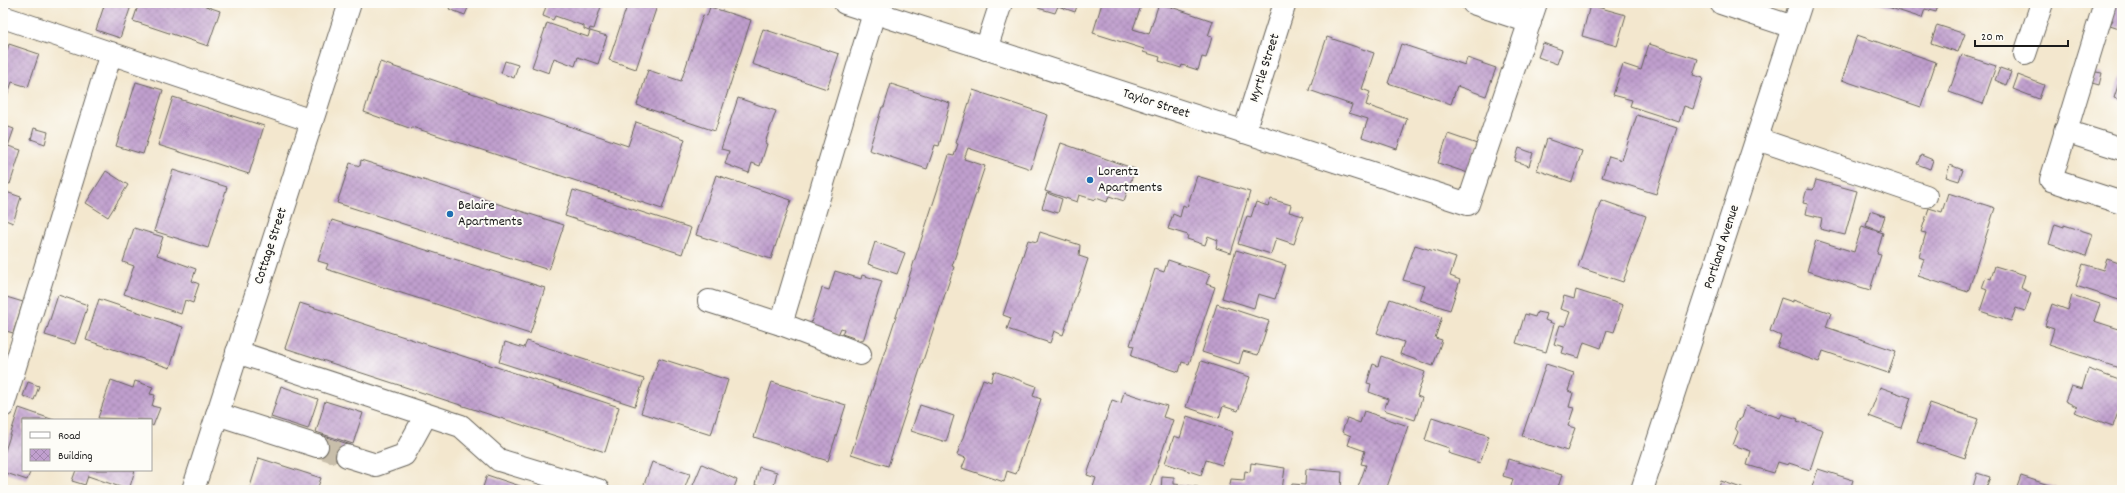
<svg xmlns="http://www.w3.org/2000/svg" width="2125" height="493" font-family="Dekko,sans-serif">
  <defs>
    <pattern id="building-cross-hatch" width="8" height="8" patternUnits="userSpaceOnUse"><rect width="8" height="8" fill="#c09fce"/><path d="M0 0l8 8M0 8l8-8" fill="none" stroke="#a488b0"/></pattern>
  </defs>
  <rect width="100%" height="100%" fill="#fdfcf7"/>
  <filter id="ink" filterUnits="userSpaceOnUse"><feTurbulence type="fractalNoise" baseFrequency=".025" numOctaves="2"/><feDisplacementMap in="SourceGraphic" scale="8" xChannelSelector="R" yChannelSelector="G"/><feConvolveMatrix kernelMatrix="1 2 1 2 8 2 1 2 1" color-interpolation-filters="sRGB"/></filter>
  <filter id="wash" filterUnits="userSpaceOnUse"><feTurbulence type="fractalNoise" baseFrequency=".012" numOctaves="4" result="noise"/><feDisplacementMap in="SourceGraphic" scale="16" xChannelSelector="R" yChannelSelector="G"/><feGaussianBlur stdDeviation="0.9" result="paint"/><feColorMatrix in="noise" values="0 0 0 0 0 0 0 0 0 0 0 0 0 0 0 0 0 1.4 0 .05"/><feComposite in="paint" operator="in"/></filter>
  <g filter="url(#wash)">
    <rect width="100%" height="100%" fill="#f3e7ce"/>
    <g id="blocks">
      <g fill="url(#building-cross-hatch)">
        <path d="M105,3H132L120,38L96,30Z"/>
        <path d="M139,3H197L220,11L208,46L133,21Z"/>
        <path d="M452,3H470L465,15L449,9Z"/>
        <path d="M547,3H602L594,29L590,28L589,31L584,29V26L555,16L553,20L543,16Z"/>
        <path d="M628,3H658L636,69L609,60Z"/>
        <path d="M1039,3H1078L1075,12L1058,6L1055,13L1038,8Z"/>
        <path d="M1102,3H1133L1141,6L1133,29L1149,34L1159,3L1213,21L1208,36L1212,37L1206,58L1202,57L1198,70L1182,65L1181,68L1159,61L1160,57L1143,52L1144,49L1093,33Z"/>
        <path d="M1875,3H1939L1936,12L1925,9L1922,18Z"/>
        <path d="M2113,3H2122V23H2120L2119,28L2110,25L2113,20L2107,18Z"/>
        <path d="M1590,5L1626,15L1617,46L1582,36Z"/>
        <path d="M710,7L751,20L715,131L637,105L648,70L681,81L703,15L707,16Z"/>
        <path d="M547,23L588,37L590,31L607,36L598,64L578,57L575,66L554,58L549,73L532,67Z"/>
        <path d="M1937,25L1965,34L1958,52L1931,43Z"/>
        <path d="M763,29L839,54L827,89L752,64Z"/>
        <path d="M1857,35L1936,62L1921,107L1842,80Z"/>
        <path d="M1327,37L1374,53L1362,89L1370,92L1366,105L1407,119L1397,149L1362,137L1368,119L1349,113L1352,105L1309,90Z"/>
        <path d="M1543,43L1562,50L1557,64L1538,57Z"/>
        <path d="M9,44L39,54L28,87L12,82L5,102H3V56H5Z"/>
        <path d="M1401,44L1465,65L1467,58L1496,68L1486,96L1457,86L1451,104L1388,83Z"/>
        <path d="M1649,44L1698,59L1693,75L1703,78L1693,109L1684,106L1679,122L1630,106L1632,100L1613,95L1623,64L1641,70Z"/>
        <path d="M1962,55L1996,66L1983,104L1949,92Z"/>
        <path d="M505,61L518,65L514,78L501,73Z"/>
        <path d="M380,62L628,146L636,122L685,139L662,209L412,127V129L364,112Z"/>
        <path d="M2000,68L2011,72L2006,85L1995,80Z"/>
        <path d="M2096,72L2102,73L2099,85L2092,83Z"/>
        <path d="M2122,73V101L2114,98Z"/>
        <path d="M2018,75L2044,85L2039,99L2013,89Z"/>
        <path d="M136,82L163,90L143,154L116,146Z"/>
        <path d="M891,84L950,103L939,146L935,145L927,169L869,150L882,107H884Z"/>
        <path d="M973,90L1048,115L1031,169L968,148L964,159L985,166L952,266L954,267L888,466L851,454L949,155L954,156L958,144L956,143Z"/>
        <path d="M173,97L264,126L249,174L158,145Z"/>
        <path d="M738,98L776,111L765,143L767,144L760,166L752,163L749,173L725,164L729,151L721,149Z"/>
        <path d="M1637,115L1677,128L1656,194L1602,177L1609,156L1622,160Z"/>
        <path d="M3,125L14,129L8,146L21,150L10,184L3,182Z"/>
        <path d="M34,128L48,132L45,144L31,139Z"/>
        <path d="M1448,134L1477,144L1468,173L1438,163Z"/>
        <path d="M1547,139L1582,151L1572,182L1537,170Z"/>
        <path d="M1061,143L1135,169L1124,201L1109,196L1107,202L1096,198V200L1079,195L1077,202L1045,191Z"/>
        <path d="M1519,148L1533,153L1529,166L1515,161Z"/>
        <path d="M1921,155L1933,160L1930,169L1917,164Z"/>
        <path d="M361,160L564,225L549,270L337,203L350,163L360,166Z"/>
        <path d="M1950,165L1963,170L1959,181L1946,177Z"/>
        <path d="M173,170L227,187L208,248L154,231Z"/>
        <path d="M106,171L128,185L108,217L86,203Z"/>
        <path d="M716,175L791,200L771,259L696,235Z"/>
        <path d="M1197,176L1250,192L1231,253L1216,248L1218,240L1208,236L1205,245L1187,239L1188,235L1168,229L1173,214L1180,217L1183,205L1187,207Z"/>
        <path d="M1816,180L1857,191L1845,235L1820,229L1822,218L1806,214L1808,204L1803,203L1807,189L1813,190Z"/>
        <path d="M573,190L691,228L682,254L565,216Z"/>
        <path d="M3,191L21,197L13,223L3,219Z"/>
        <path d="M1047,193L1062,199L1058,213L1042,208Z"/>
        <path d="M1948,193L1995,208L1968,292L1918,276L1924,259L1919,257L1926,233L1921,232L1929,208L1942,212Z"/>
        <path d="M1271,199L1291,205L1289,212L1303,216L1294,244L1276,238L1271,254L1238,244L1247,216L1251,217L1256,202L1268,206Z"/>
        <path d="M1601,200L1646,216L1623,282L1578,267Z"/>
        <path d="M1870,211L1885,216L1880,231L1866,226Z"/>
        <path d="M332,220L545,288L530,334L326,269L328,264L318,261Z"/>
        <path d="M2055,224L2064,227V225L2093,234L2086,256L2049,244Z"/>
        <path d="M1862,226L1883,233L1877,254L1881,255L1870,290L1807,271L1816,240L1854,252Z"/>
        <path d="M134,228L163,237L157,255L196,269L192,281L199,284L195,296L193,303L185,300L181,314L124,294L134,266L123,262Z"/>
        <path d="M1040,232L1080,245L1079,256L1088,259L1063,335L1054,331L1050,343L1007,329L1011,318L1003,315L1028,240L1037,242Z"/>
        <path d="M875,242L905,253L897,274L868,264Z"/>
        <path d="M1415,245L1456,258L1450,276L1460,280L1450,310L1420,300L1425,286L1403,280Z"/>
        <path d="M1236,250L1286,265L1275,299L1258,294L1254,308L1222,298Z"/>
        <path d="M2107,259L2122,264V301L2076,286L2083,264L2103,270Z"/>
        <path d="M1168,260L1210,274L1206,284L1215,287L1189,364L1182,362L1179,372L1131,356L1134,346L1130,345L1155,269L1164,272Z"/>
        <path d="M1995,266L2025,275L2021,288L2031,293L2025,311L2016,308L2011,321L1980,311L1987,290L1982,288L1986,277L1991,279Z"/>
        <path d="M835,271L861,279L862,275L882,281L863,341L842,334L844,329L841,328L838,335L810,326L822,288L829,290Z"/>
        <path d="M1576,290L1623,305L1614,332L1607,330L1601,348L1584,342L1579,358L1562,353L1564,347L1554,344L1560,325L1565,326L1570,312L1560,309L1564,296L1574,299Z"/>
        <path d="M58,295L88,305L75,344L45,335Z"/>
        <path d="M2072,295L2100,304L2094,321L2122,330V369L2049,345L2054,329L2045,326L2052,304L2068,310Z"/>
        <path d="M3,296L23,302L13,333L3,330Z"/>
        <path d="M1781,298L1793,302V300L1831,313L1826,327L1896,351L1888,373L1823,351L1819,362L1777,347L1781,336L1770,331Z"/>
        <path d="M99,299L183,327L170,368L86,340Z"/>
        <path d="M1390,299L1442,317L1435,338L1442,340L1433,366L1400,354L1404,342L1377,333Z"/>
        <path d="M300,303L619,407L605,452L285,348Z"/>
        <path d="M1217,304L1269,321L1258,355L1243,351L1239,364L1202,352Z"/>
        <path d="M1537,312L1547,314L1545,320L1554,324L1546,352L1516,343L1525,314L1535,317Z"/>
        <path d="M527,341L644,379L635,406L499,362L505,342L524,348Z"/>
        <path d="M1381,356L1425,372L1417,396L1422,398L1415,420L1384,410L1388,399L1369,392L1371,384L1367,383L1373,364L1378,366Z"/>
        <path d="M659,358L728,380L711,435L641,413Z"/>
        <path d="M1201,361L1250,377L1238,411L1223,406L1219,418L1186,407Z"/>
        <path d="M1546,364L1574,373L1568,391L1573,393L1569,407L1574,408L1568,426L1575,428L1567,451L1522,436Z"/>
        <path d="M2088,369L2122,381V411L2119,410L2113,426L2074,412L2077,407L2065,401L2071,386L2082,389Z"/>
        <path d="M994,371L1036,386L1033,396L1041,399L1016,474L1007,471L1004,482L962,468L966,458L957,455L983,379L991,382Z"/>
        <path d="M111,380L133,388L135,381L153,387L150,394L155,395L152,406L160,408L153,426L151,425V420L98,418Z"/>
        <path d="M28,382L39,386L34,400L23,396Z"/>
        <path d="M772,382L846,405L828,461L754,437Z"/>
        <path d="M281,386L318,399L308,429L271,417Z"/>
        <path d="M1880,387L1911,398L1901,428L1869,416Z"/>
        <path d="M1124,392L1167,406L1163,417L1173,420L1149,490H1092L1096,478L1087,475L1112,400L1121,403Z"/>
        <path d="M325,401L363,413L353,444L316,432Z"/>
        <path d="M1930,403L1978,419L1965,458L1917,442Z"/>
        <path d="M920,405L954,416L946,442L911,431Z"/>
        <path d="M1746,406L1780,418L1782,414L1798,419L1797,421L1823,430L1810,470L1789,463L1788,465L1778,462L1774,473L1747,465L1751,451L1733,445L1738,432L1735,428L1737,421L1742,418Z"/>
        <path d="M19,408L54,420H23V470H31L27,480L3,472V457Z"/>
        <path d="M1364,411L1408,426L1386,490H1357L1366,465L1361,464L1365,451L1348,445L1351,436L1342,432L1347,418L1360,423Z"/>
        <path d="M1187,416L1233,432L1222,465L1206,460L1201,475L1165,463L1174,436L1180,438Z"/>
        <path d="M1432,417L1489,436L1480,463L1448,453L1449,448L1425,440Z"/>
        <path d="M321,435L351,445L344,464L314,454Z"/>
        <path d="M259,458L321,478L317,490H249Z"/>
        <path d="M1508,459L1562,475L1557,490H1510L1513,479L1503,476Z"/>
        <path d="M652,462L690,474L684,490H642Z"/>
        <path d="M1251,463L1285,468L1282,490H1229L1231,479L1244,480L1245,471L1250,472Z"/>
        <path d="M702,464L737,480L733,490H691Z"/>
        <path d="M759,467L777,472L773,489L755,485Z"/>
        <path d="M1306,469L1342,472L1341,490H1291L1292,484L1305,485Z"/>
        <path d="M1818,469L1853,480L1850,490H1811Z"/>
        <path d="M76,470H135L129,490L88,476L85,485L72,481Z"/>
        <path d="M1977,473L1990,477L1986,490L1973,487Z"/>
        <path d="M487,475L532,490H482Z"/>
        <path d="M1162,476L1174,477V484L1198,487V490H1161Z"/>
        <path d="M2021,476L2058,488L2057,490H2016Z"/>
        <path d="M1721,481L1747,490H1718Z"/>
      </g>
    </g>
  </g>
  <g filter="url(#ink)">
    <use href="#blocks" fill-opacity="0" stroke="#67635a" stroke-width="1"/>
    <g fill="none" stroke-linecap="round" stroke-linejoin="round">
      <path stroke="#c8beaa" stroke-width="22" stroke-dasharray="22 11" stroke-linecap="butt" d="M317,446L347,456"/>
      <defs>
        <g id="minor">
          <path d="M845,3L1468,204L1536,3"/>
          <path d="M1473,3L1530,22"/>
          <path d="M1721,3L1793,27"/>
          <path d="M2105,3L2051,180L2122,203"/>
          <path d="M3,17L312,121"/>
          <path d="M986,49L1001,3"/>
          <path d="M2025,54L2042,3"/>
          <path d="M2065,131L2122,149"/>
          <path d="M1244,132L1285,3"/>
          <path d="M1757,139L1926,196"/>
          <path d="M709,301L781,324L874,13"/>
          <path d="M781,324L860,354"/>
          <path d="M237,352L461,426L499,460L598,490"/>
          <path d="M3,406L111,53"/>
          <path d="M217,414L317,446"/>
          <path d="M347,456L376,465L404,455L426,415"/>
          <path d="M193,490L350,3"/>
          <path d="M1642,490L1801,3"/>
        </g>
      </defs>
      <use href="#minor" stroke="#67635a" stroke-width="24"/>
      <use href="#minor" stroke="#fff" stroke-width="22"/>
    </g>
  </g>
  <g fill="#1f6fb2" stroke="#fdfcf7" stroke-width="1.5">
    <circle cx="1090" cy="180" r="4"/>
    <circle cx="450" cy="214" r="4"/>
  </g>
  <g text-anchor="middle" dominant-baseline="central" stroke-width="4" stroke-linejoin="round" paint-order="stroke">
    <g font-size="14" fill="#1c1c1c" stroke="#fdfcf7">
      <text transform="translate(1265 68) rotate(-72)">Myrtle Street</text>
      <text transform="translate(1156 104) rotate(18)">Taylor Street</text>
      <text transform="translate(271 246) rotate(-72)">Cottage Street</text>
      <text transform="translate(1722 247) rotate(-72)">Portland Avenue</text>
    </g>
    <g font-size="14" fill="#1c1c1c" stroke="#fdfcf7" text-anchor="start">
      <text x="1098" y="172">Lorentz<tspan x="1098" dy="16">Apartments</tspan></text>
      <text x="458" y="206">Belaire<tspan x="458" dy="16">Apartments</tspan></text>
    </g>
  </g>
  <rect width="2125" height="493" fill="none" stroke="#fdfcf7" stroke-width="16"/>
  <rect x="22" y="419" width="130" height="52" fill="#fdfcf7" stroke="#a3a29f"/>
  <rect x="30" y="432" width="20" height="6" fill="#ffffff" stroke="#a3a29f"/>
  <text x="58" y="439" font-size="12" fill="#1c1c1c">Road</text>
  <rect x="30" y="449" width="20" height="12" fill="url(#building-cross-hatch)" stroke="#a3a29f"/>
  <text x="58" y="459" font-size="12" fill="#1c1c1c">Building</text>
  <path d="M1975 40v6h93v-6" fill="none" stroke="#1c1c1c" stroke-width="2"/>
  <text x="1981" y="40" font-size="12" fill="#1c1c1c" stroke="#fdfcf7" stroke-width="3" paint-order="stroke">20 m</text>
</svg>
